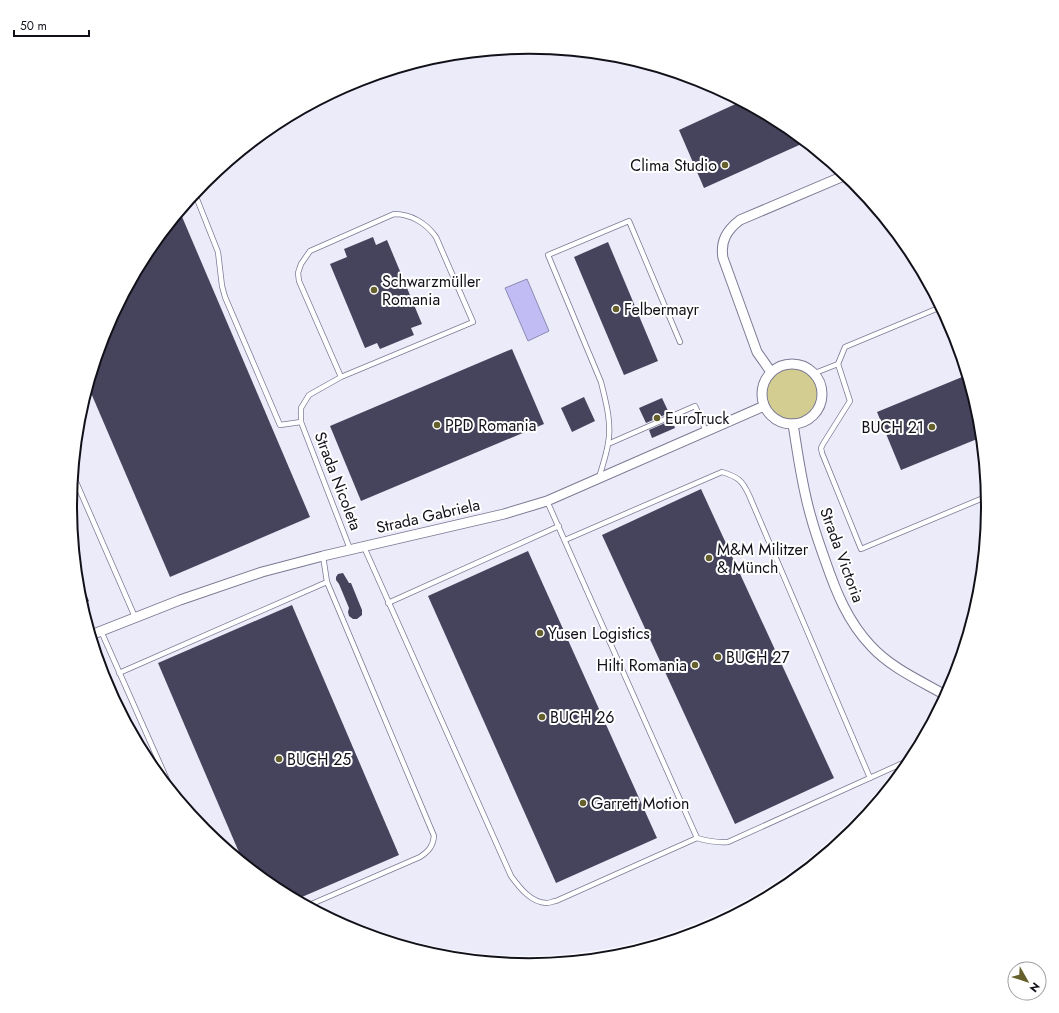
<svg xmlns="http://www.w3.org/2000/svg" width="1059" height="1013" font-family="Jost,sans-serif">
  <rect width="100%" height="100%" fill="#f9f9ff"/>
  <circle fill="#ecebfa" cx="527" cy="501" r="455"/>
  <circle fill="#d3cd91" cx="792" cy="394" r="30"/>
  <path fill="#c1bcf4" stroke="#8c89b3" d="M527,279L549,331L528,341L505,288Z"/>
  <g fill="#46445c">
    <path d="M742,101L785,125L806,142L704,188L679,130Z"/>
    <path d="M180,212L310,517L170,577L88,386L105,330L148,251Z"/>
    <path d="M373,237L376,245L387,240L422,324L411,328L414,335L380,349L377,343L365,348L330,264L347,257L344,249Z"/>
    <path d="M608,242L658,361L624,375L574,257Z"/>
    <path d="M512,349L544,424L361,501L330,426Z"/>
    <path d="M967,375L980,417L982,437L901,470L877,412Z"/>
    <path d="M584,397L595,421L572,432L561,408Z"/>
    <path d="M662,398L669,413L646,423L639,408Z"/>
    <path d="M672,420L675,428L652,438L649,430Z"/>
    <path d="M701,489L834,778L735,824L602,535Z"/>
    <path d="M528,551L657,838L556,883L428,596Z"/>
    <path d="M343,573L349,583H351L362,610V615L357,619H353L349,616L348,612L349,608L339,584L336,580V577L338,574Z"/>
    <path d="M77,577H78L89,601L82,605L79,596Z"/>
    <path d="M292,605L399,855L295,900L274,888L244,864L158,663Z"/>
  </g>
  <g fill="none" stroke-linecap="round" stroke-linejoin="round">
    <defs>
      <g id="service">
        <path d="M195,194L218,252L222,286L225,297L280,425L301,422"/>
        <path d="M941,307L845,347L838,364L850,401L823,444L821,448L822,453L861,549L988,496"/>
        <path d="M815,373L838,364"/>
        <path d="M341,377L299,281L298,273L301,264L310,251L394,214C411,214 426,223 436,237L473,322L341,377L309,395L301,408V422L350,549"/>
        <path d="M608,444L695,406L706,431"/>
        <path d="M73,475L135,617"/>
        <path d="M599,478C602,467 606,456 608,444C612,424 606,402 601,382L548,255L629,221L680,342"/>
        <path d="M547,501L697,838"/>
        <path d="M565,540L722,472C738,477 742,480 749,495L870,778"/>
        <path d="M364,547L511,876C519,887 531,903 547,903C550,903 553,901 556,901L697,838C707,841 716,843 728,842L914,758"/>
        <path d="M388,603L559,526"/>
        <path d="M101,631L172,791"/>
        <path d="M119,673L327,582"/>
        <path d="M307,906L420,857C429,851 433,846 434,836L327,582L323,556"/>
      </g>
      <g id="minor">
        <circle cx="792" cy="394" r="30"/>
        <path d="M771,372L757,352L723,258C720,241 727,230 740,220L846,175"/>
        <path d="M793,424C798,455 802,487 811,517C815,532 820,546 825,560C836,592 848,622 871,646C891,668 921,681 947,696"/>
        <path d="M91,635L180,600L262,572L323,556L504,514L547,501L764,406"/>
      </g>
    </defs>
    <use href="#service" stroke="#7c7a94" stroke-width="6"/>
    <use href="#minor" stroke="#7c7a94" stroke-width="11"/>
    <use href="#service" stroke="#fff" stroke-width="4.5"/>
    <use href="#minor" stroke="#fff" stroke-width="9"/>
  </g>
  <g fill="#645f2b" stroke="#fff" stroke-width="1.5">
    <circle cx="725" cy="165" r="4"/>
    <circle cx="374" cy="290" r="4"/>
    <circle cx="616" cy="309" r="4"/>
    <circle cx="657" cy="418" r="4"/>
    <circle cx="437" cy="425" r="4"/>
    <circle cx="932" cy="427" r="4"/>
    <circle cx="709" cy="558" r="4"/>
    <circle cx="540" cy="633" r="4"/>
    <circle cx="718" cy="657" r="4"/>
    <circle cx="695" cy="665" r="4"/>
    <circle cx="542" cy="717" r="4"/>
    <circle cx="279" cy="759" r="4"/>
    <circle cx="583" cy="803" r="4"/>
  </g>
  <g text-anchor="middle" dominant-baseline="central" stroke-width="4" stroke-linejoin="round" paint-order="stroke">
    <g font-size="16" fill="#12111a" stroke="#fff" text-anchor="start">
      <text x="717" y="165" text-anchor="end">Clima Studio</text>
      <text x="382" y="281">Schwarzmüller<tspan x="382" dy="18">Romania</tspan></text>
      <text x="624" y="309">Felbermayr</text>
      <text x="665" y="418">EuroTruck</text>
      <text x="445" y="425">PPD Romania</text>
      <text x="924" y="427" text-anchor="end">BUCH 21</text>
      <text x="717" y="549">M&amp;M Militzer<tspan x="717" dy="18">&amp; Münch</tspan></text>
      <text x="548" y="633">Yusen Logistics</text>
      <text x="726" y="657">BUCH 27</text>
      <text x="687" y="665" text-anchor="end">Hilti Romania</text>
      <text x="550" y="717">BUCH 26</text>
      <text x="287" y="759">BUCH 25</text>
      <text x="591" y="803">Garrett Motion</text>
    </g>
    <g font-size="16" fill="#12111a" stroke="#fff">
      <text transform="translate(338 481) rotate(69)">Strada Nicoleta</text>
      <text transform="translate(428 516) rotate(-13)">Strada Gabriela</text>
      <text transform="translate(842 555) rotate(70)">Strada Victoria</text>
    </g>
  </g>
  <path d="M0 0H1059V1013H0ZM77 506a452 452 0 1 1 904 0a452 452 0 1 1-904 0Z" fill="#fff" fill-rule="evenodd"/>
  <path fill="none" stroke="#12111a" stroke-width="2" d="M77 506a452 452 0 1 1 904 0a452 452 0 1 1-904 0Z"/>
  <g transform="translate(1027 981) rotate(129)"><circle r="19" fill="#ffffff" stroke="#a0a0a3"/>
  <path d="M0-3L7 15L0 10L-7 15Z" fill="#645f2b"/>
  <text y="-6" font-size="11" font-weight="bold" text-anchor="middle" fill="#12111a">N</text>
  </g>
  <path d="M14 30v6h75v-6" fill="none" stroke="#12111a" stroke-width="2"/>
  <text x="20" y="30" font-size="12" fill="#12111a" stroke="#ffffff" stroke-width="3" paint-order="stroke">50 m</text>
</svg>
